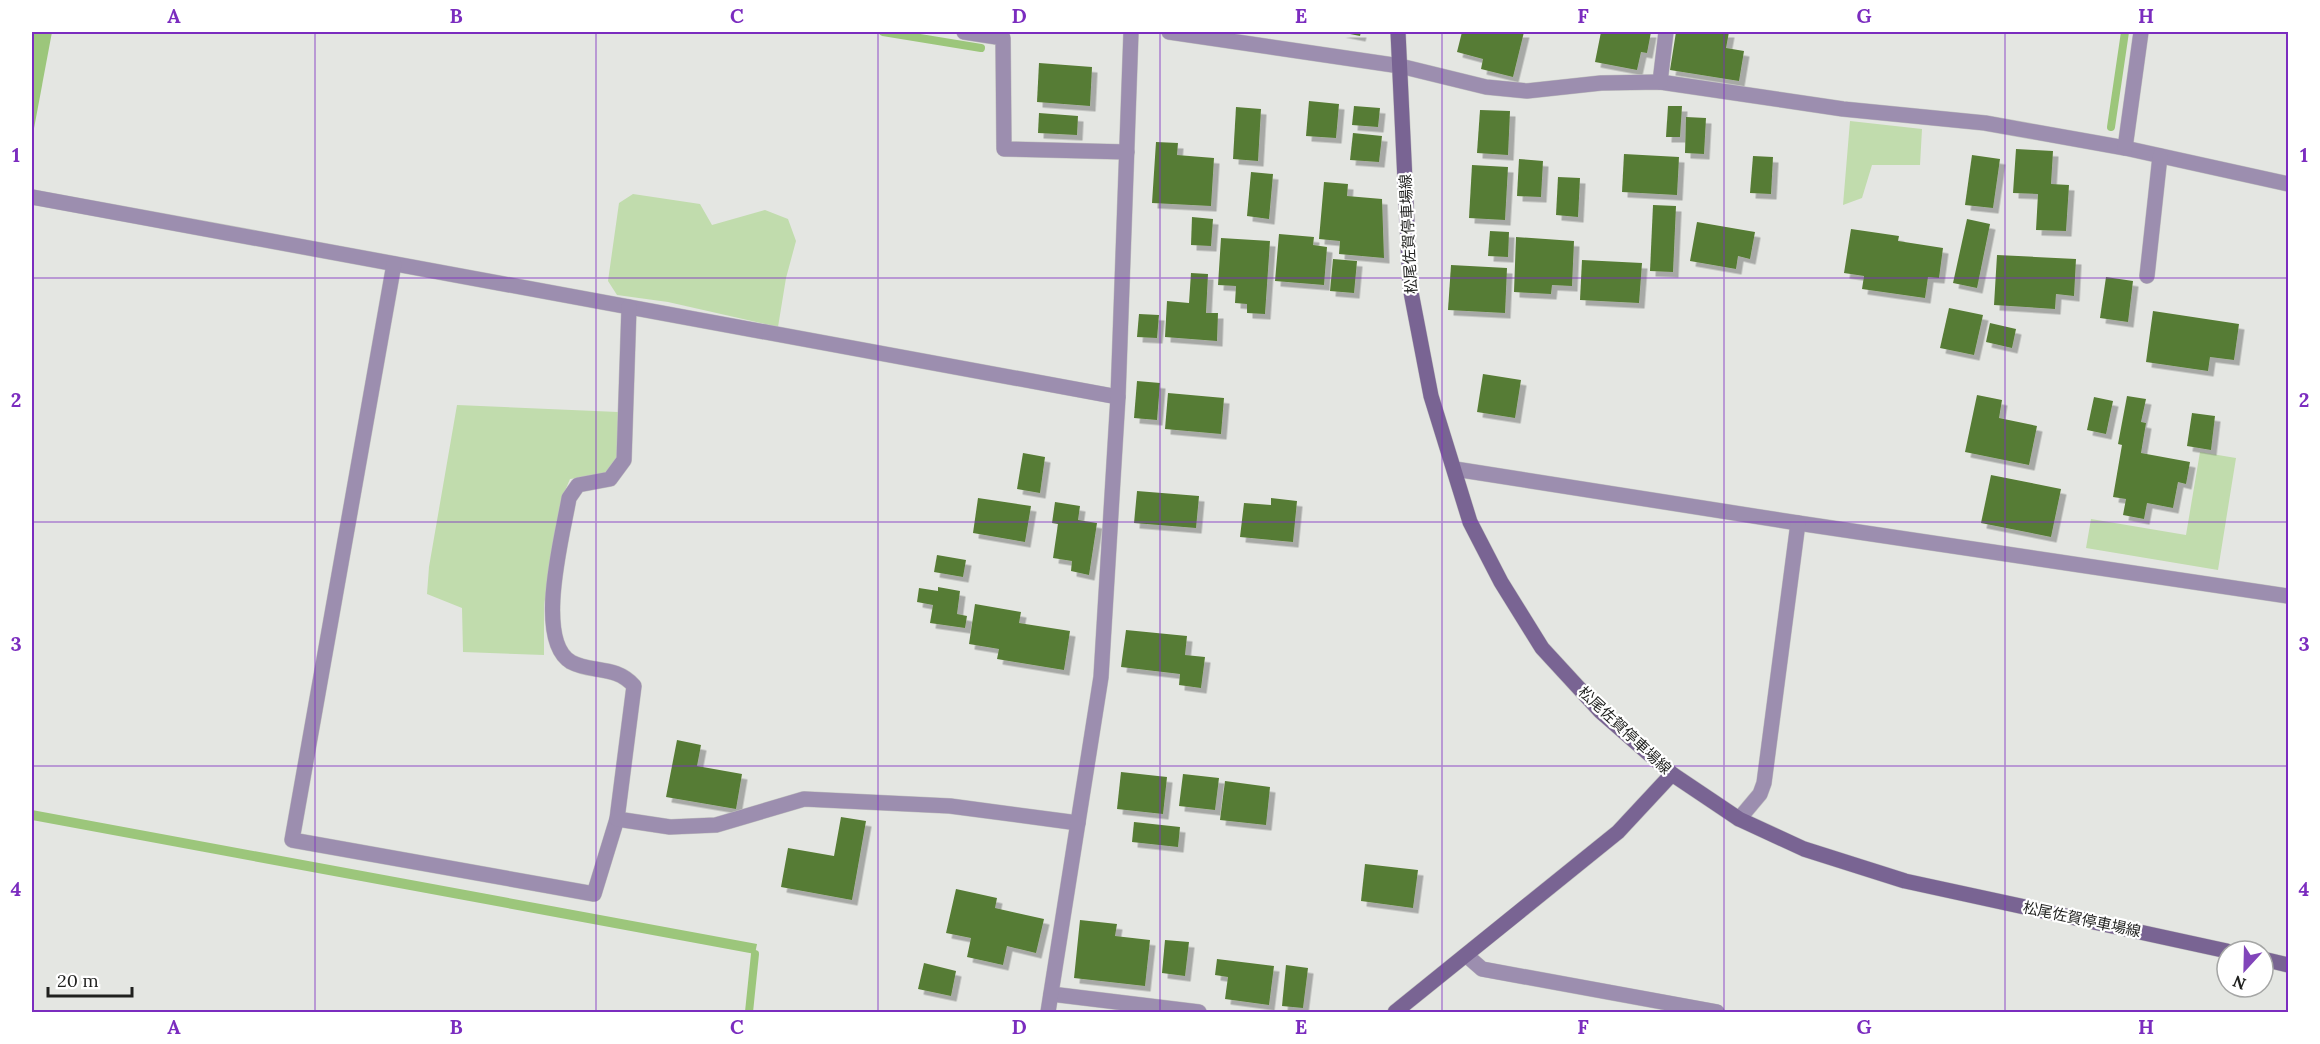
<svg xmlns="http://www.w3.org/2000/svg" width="2320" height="1044" font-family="Lora,'Noto Sans JP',serif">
  <defs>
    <filter id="shadow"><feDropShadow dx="5.5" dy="5.5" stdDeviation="0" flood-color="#0004"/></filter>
  </defs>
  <rect width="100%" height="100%" fill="#e4e6e2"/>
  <g fill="#c1dcad">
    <path d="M1850,121L1922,129L1920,165H1872L1862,198L1843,205Z"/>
    <path d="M633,194L700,204L712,225L765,210L788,219L796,241L786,278L778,327L668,302L617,295L608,281L619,203Z"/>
    <path d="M457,405L618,412V455L605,474L570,479L562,498L544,605V655L463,652L462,608L427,594L429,567Z"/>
    <path d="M2200,452L2236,458L2218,570L2086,548L2091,519L2186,535Z"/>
  </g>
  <g fill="#9cc67b">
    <path d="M32,32H52L32,139Z"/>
    <path d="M32,810L757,944L755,954L32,820Z"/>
  </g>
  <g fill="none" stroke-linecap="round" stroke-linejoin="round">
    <g stroke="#9cc67b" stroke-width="8">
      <path d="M883,32L981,48"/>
      <path d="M2111,127L2125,32"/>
      <path d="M749,1012L755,954"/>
    </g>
  </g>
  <g fill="#577c34" filter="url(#shadow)">
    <path d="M1340,32H1361L1360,36Z"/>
    <path d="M1462,32H1524L1513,77L1481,69L1483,59L1457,52Z"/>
    <path d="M1601,32H1651L1647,53L1641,52L1637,70L1595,62Z"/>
    <path d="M1676,32H1729L1726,48L1744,51L1739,81L1670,70Z"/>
    <path d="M1039,63L1092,67L1090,106L1037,102Z"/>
    <path d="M1309,101L1339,104L1336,138L1306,136Z"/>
    <path d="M1354,106L1380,108L1378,127L1352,125Z"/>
    <path d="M1668,106H1682L1680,137H1666Z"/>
    <path d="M1236,107L1261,109L1258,161L1233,159Z"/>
    <path d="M1480,110L1510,111L1508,155L1477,153Z"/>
    <path d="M1039,113L1078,116L1077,135L1038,133Z"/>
    <path d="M1686,117L1706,118L1704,154L1685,153Z"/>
    <path d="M1353,133L1382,136L1379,162L1350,160Z"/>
    <path d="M1156,142L1178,143L1177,155L1214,158L1211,206L1152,203Z"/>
    <path d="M2016,149L2053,151L2051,184L2069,185L2066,231L2036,230L2038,194L2013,193Z"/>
    <path d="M1624,154L1679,157L1677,195L1622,192Z"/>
    <path d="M1972,155L2000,159L1993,208L1965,205Z"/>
    <path d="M1753,156L1773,157L1771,194L1750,193Z"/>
    <path d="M1519,159L1543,161L1541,197L1517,196Z"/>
    <path d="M1472,165L1508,167L1505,220L1469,218Z"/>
    <path d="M1251,172L1273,174L1269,219L1247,216Z"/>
    <path d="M1558,177L1580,178L1578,217L1556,215Z"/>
    <path d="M1324,182L1348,184L1347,196L1382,199L1384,258L1339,254L1340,241L1319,239Z"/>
    <path d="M1653,205L1676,206L1673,272L1650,271Z"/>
    <path d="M1192,217L1213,219L1211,246L1191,245Z"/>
    <path d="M1967,219L1990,224L1977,288L1953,283Z"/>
    <path d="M1697,222L1755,232L1750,259L1738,256L1736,269L1690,261Z"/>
    <path d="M1851,229L1899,236L1898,241L1943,248L1939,278L1928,277L1925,298L1862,289L1864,276L1844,273Z"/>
    <path d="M1490,231L1509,232L1508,257L1488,256Z"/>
    <path d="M1279,234L1314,237L1313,245L1327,247L1324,285L1275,281Z"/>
    <path d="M1516,237L1574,241L1572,286L1552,285L1551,294L1514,292Z"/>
    <path d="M1221,238L1270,241L1265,314L1247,313V304L1235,303L1236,286L1218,285Z"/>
    <path d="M1997,255L2076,259L2074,296L2056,294L2055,309L1994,305Z"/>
    <path d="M1333,259L1357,261L1354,293L1330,291Z"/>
    <path d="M1582,260L1642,263L1639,303L1580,300Z"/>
    <path d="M1451,265L1507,268L1505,313L1448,310Z"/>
    <path d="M1191,273L1208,274L1206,313H1218L1217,341L1165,337L1167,301L1189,303Z"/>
    <path d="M2106,277L2133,281L2128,322L2100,318Z"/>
    <path d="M1949,308L1983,315L1974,355L1940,348Z"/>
    <path d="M2153,311L2239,324L2234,360L2210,357L2208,371L2146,362Z"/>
    <path d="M1139,314L1159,315L1157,338L1137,337Z"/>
    <path d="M1990,323L2016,329L2012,348L1986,342Z"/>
    <path d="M1483,374L1521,380L1515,418L1477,412Z"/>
    <path d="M1137,381L1160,383L1157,420L1134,418Z"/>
    <path d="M1168,393L1224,398L1221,434L1165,429Z"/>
    <path d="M1977,395L2002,400L1999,418L2037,426L2029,465L1965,452Z"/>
    <path d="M2127,396L2146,399L2141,422L2146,423L2141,453L2190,462L2186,484L2178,482L2173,508L2147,503L2144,519L2123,515L2126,499L2113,497L2122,445L2118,444Z"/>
    <path d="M2094,397L2113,401L2106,434L2087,430Z"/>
    <path d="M2192,413L2215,416L2211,450L2187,446Z"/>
    <path d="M1023,453L1045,457L1040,493L1017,489Z"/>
    <path d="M1991,475L2061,489L2051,537L1981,523Z"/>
    <path d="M1137,491L1199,496L1196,528L1134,523Z"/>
    <path d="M978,498L1031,506L1025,542L973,533Z"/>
    <path d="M1271,498L1297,501L1293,542L1240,537L1244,503L1271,505Z"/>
    <path d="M1055,502L1080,506L1078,520L1097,523L1089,575L1071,571L1072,561L1053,558L1058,524L1052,523Z"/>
    <path d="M937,555L966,560L963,577L934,572Z"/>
    <path d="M938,587L960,591L957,614L967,616L965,628L930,623L933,605L917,602L919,588L938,591Z"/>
    <path d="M975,604L1021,612L1019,623L1070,631L1064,670L997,659L999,649L969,644Z"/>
    <path d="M1126,630L1187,636L1185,655L1205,657L1201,688L1179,685L1180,674L1121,667Z"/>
    <path d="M677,740L701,745L697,766L742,774L736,809L666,797Z"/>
    <path d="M1121,772L1167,777L1163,814L1117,809Z"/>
    <path d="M1183,774L1219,778L1215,810L1179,806Z"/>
    <path d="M1225,781L1270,787L1266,825L1220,820Z"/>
    <path d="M841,817L866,821L852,900L781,887L788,848L834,856Z"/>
    <path d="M1134,822L1180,827L1178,847L1132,842Z"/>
    <path d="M1365,864L1418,870L1413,908L1361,901Z"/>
    <path d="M956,889L997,898L995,908L1044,919L1036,953L1007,946L1003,965L967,957L971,938L946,933Z"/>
    <path d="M1080,920L1117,924L1115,936L1150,940L1145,986L1074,978Z"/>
    <path d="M1165,940L1189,942L1185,976L1162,973Z"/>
    <path d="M1217,959L1274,966L1269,1005L1225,999L1228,977L1215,975Z"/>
    <path d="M924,963L956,971L951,996L918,989Z"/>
    <path d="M1286,965L1308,968L1303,1008L1282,1006Z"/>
  </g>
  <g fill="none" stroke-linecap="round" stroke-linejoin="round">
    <defs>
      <g id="street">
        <path d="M964,32L1003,38L1004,149L1127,152"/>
        <path d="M1169,32L1400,66L1486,87L1527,91L1601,83L1660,82L1843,109L1985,123L2125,148L2288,184"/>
        <path d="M1660,82L1666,32"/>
        <path d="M2125,148L2141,32"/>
        <path d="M32,197L1118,397"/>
        <path d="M394,264L292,840L594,894L617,819"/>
        <path d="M2147,276L2160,156"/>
        <path d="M629,307L624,460L610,479L578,485L569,498C563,534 534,640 571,662C591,673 616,665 634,686L617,819L670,827L716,825L804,799L950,806L1078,823"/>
        <path d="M1455,469L1798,523L2288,596"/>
        <path d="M1739,819L1760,794L1764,783L1798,523"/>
        <path d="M1466,955L1482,969L1717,1012"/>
        <path d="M1051,994L1199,1012"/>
        <path d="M1048,1012L1101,677L1118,397L1131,32"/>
      </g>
      <g id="secondary">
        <path d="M1398,32L1410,287L1431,396L1470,522L1501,582L1542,648L1600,711L1672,774L1739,819L1804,849L1905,881L2227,951"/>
        <path d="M2263,959L2288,965"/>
        <path d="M1395,1012L1618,832L1672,774"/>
      </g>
    </defs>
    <use href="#street" stroke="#c1c2bf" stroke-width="16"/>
    <use href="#secondary" stroke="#c1c2bf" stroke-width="16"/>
    <use href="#street" stroke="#9c8eaf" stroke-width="15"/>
    <use href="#secondary" stroke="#796493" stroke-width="15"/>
  </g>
  <path fill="none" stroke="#7b2cbf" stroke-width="1.5" stroke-opacity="0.55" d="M315,32V1012M596,32V1012M878,32V1012M1160,32V1012M1442,32V1012M1724,32V1012M2005,32V1012M32,278H2288M32,522H2288M32,766H2288"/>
  <g text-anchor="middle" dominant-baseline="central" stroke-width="4.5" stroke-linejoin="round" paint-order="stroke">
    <g font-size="15" fill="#1f201e" stroke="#fff">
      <text transform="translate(1408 234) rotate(-93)">松尾佐賀停車場線</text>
      <text transform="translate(1625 730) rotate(43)">松尾佐賀停車場線</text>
      <text transform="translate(2082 919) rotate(12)">松尾佐賀停車場線</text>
    </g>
  </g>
  <rect width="2320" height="1044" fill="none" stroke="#ffffff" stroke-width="66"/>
  <g transform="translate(2245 969) rotate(202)"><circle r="28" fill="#ffffff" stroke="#a5a6a5" stroke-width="1.5"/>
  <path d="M0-4.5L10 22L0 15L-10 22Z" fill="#8145ba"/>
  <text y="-9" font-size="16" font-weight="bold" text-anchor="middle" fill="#1f201e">N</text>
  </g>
  <path d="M48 987v9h84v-9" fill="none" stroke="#1f201e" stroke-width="3"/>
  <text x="57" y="987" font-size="18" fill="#1f201e" stroke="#ffffff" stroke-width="4.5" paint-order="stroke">20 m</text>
  <rect x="33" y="33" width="2254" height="978" fill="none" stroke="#7b2cbf" stroke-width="2"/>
  <g font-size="20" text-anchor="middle" font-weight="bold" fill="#7b2cbf">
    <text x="174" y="23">A</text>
    <text x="456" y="23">B</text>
    <text x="737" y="23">C</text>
    <text x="1019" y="23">D</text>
    <text x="1301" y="23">E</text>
    <text x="1583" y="23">F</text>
    <text x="1864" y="23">G</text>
    <text x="2146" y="23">H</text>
    <text x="16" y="162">1</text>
    <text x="2304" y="162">1</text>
    <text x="16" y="407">2</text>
    <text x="2304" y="407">2</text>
    <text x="16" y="651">3</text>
    <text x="2304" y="651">3</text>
    <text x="16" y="896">4</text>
    <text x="2304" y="896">4</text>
    <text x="174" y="1034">A</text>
    <text x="456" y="1034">B</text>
    <text x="737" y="1034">C</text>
    <text x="1019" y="1034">D</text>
    <text x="1301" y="1034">E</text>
    <text x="1583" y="1034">F</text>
    <text x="1864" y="1034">G</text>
    <text x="2146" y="1034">H</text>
  </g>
</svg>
